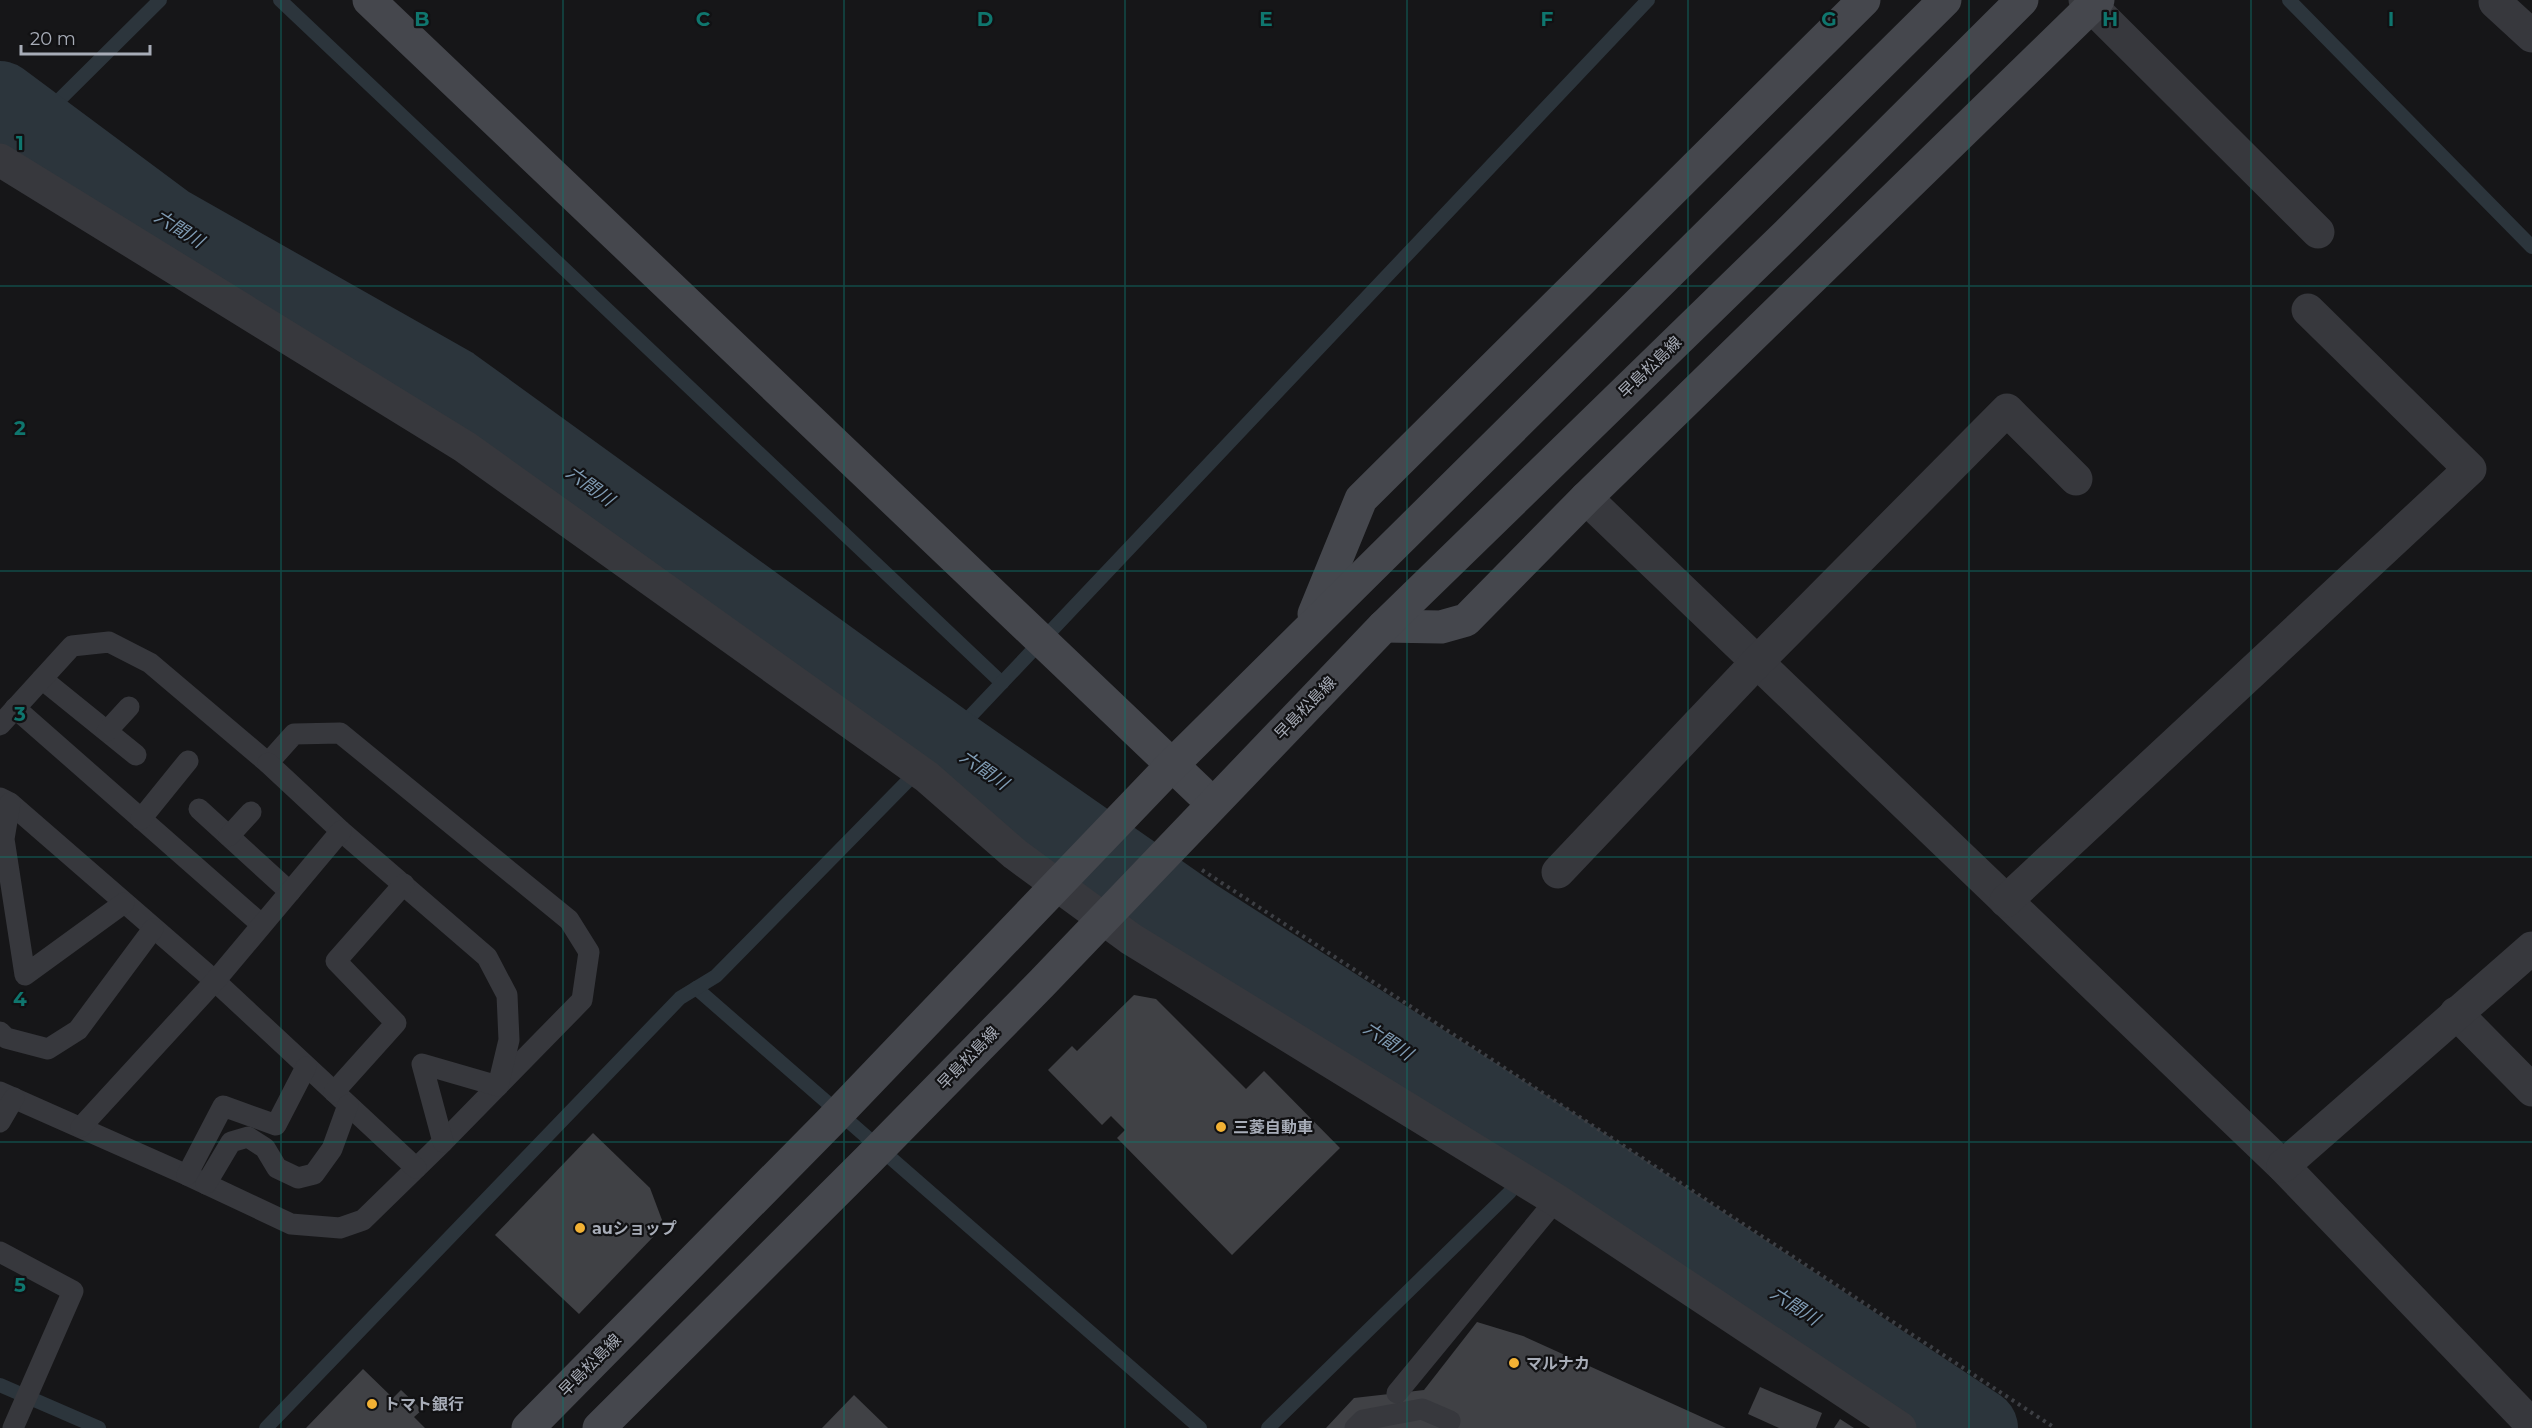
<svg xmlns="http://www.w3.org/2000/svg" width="2532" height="1428" font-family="Montserrat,'Noto Sans JP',sans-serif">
  <rect width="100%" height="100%" fill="#161618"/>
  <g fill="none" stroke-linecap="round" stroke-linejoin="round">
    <g stroke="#2c353c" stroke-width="14">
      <path d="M280,0L1002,683"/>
      <path d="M2289,0L2532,247"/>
      <path d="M34,125L160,0"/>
      <path d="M696,988L1200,1428"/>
      <path d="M1531,1159L1542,1139"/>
      <path d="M0,1385L99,1428"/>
      <path d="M266,1428L680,998L716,976L945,743L1648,0"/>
      <path d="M1268,1428L1510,1192"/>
    </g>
    <path stroke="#2c353c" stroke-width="78" d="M0,100L168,225L452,386L945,743L1197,919L1542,1139L1979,1428"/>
  </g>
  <g fill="#404145">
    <path d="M1134,995L1156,999L1246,1089L1264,1071L1340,1148L1232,1255L1117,1138L1125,1130L1111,1116L1102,1125L1048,1070L1072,1046L1077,1051Z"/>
    <path d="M593,1133L650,1188L662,1220L655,1235L579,1314L495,1235Z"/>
    <path d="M1477,1322L1523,1336L1726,1428H1326L1354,1398L1424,1390Z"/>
    <path d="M363,1369L393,1398L401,1390L422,1410L414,1417L425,1428H306Z"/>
    <path d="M1760,1387L1822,1413L1816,1428H1779L1748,1414Z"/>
    <path d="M854,1395L888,1428H822Z"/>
    <path d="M1840,1419L1854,1428H1834Z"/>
  </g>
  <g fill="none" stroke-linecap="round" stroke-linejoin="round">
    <path stroke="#3d3f44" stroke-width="4" stroke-dasharray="3 4.5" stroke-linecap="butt" d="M1202,870L2055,1428"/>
    <g stroke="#37383d" stroke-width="21">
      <path d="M42,679L136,755"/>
      <path d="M15,708L261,924"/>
      <path d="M0,725L72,646L109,642L150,663L268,763L294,734L340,733L569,920L589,952L582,1000L443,1142L363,1220L340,1228L291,1224L187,1175L0,1092"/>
      <path d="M107,731L129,707"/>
      <path d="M268,763L341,831L487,957L507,995L509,1040L498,1086L422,1064L443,1142"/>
      <path d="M0,798L10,803L215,981L416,1168"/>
      <path d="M10,803L4,839L25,975L124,903"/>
      <path d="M199,809L290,892"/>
      <path d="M141,819L188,761"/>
      <path d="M229,836L251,812"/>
      <path d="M0,1032L6,1038L48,1049L78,1030L153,929"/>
      <path d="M334,1092L396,1023L336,961L404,884"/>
      <path d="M0,1122L14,1098"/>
      <path d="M81,1127L215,981L341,831"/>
      <path d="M187,1175L223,1106L276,1125L306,1067"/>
      <path d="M206,1184L231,1142L248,1137L265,1148L277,1168L298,1178L314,1174L332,1149L348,1105"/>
      <path d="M0,1252L73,1291L13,1428"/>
      <path d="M1397,1393L1556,1200"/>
      <path d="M1355,1428L1363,1420L1422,1409L1450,1421"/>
    </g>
    <g stroke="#37383d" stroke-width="33">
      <path d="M2085,0L2318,232"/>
      <path d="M2495,2L2532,36"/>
      <path d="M0,160L465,447L927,777L1015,854L1131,939L1556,1200L1900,1428"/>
      <path d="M1586,498L2283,1166L2532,1425"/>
      <path d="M1558,872L1757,662L2007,410L2076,479"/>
      <path d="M2006,901L2470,469L2308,310"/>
      <path d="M2456,1013L2532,1090"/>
      <path d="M2283,1166L2532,948"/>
    </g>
    <g stroke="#45474d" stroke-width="33">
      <path d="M369,0L1212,803"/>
      <path d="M1314,614L1361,499L1864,0"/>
      <path d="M1384,626L1441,627L1466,620L1586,498L2098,0"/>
      <path d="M528,1428L829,1123L1172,765L1945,0"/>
      <path d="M599,1428L869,1159L1042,983L1384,626L1788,233L2022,0"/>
    </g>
  </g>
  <path fill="none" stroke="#0f766e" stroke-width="1.5" stroke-opacity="0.55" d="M281,0V1428M563,0V1428M844,0V1428M1125,0V1428M1407,0V1428M1688,0V1428M1969,0V1428M2251,0V1428M0,286H2532M0,571H2532M0,857H2532M0,1142H2532"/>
  <g fill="#f2b134" stroke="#111113" stroke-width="2">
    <circle cx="1221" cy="1127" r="6"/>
    <circle cx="580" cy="1228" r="6"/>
    <circle cx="1514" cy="1363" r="6"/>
    <circle cx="372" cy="1404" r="6"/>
  </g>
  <g text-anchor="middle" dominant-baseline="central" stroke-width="4.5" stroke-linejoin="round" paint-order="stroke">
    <g font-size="16" fill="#a8adb8" stroke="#111113">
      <text transform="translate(1650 367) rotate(-44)">早島松島線</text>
      <text transform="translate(1305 708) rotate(-46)">早島松島線</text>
      <text transform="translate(968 1058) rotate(-46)">早島松島線</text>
      <text transform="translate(590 1365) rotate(-45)">早島松島線</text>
    </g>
    <g font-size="16" font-weight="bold" fill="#a8adb8" stroke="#111113" text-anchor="start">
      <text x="1233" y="1127">三菱自動車</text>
      <text x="592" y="1228">auショップ</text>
      <text x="1526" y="1363">マルナカ</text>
      <text x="384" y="1404">トマト銀行</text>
    </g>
    <g font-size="18" font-style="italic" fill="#7f9bb3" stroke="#111113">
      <text transform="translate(179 229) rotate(32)">六間川</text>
      <text transform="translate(590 486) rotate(36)">六間川</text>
      <text transform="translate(984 770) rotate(35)">六間川</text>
      <text transform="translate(1388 1041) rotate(33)">六間川</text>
      <text transform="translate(1795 1306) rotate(33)">六間川</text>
    </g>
  </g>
  <g font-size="20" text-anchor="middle" font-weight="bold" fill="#0f766e" stroke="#111113" stroke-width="4.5" stroke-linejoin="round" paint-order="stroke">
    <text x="422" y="26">B</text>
    <text x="703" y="26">C</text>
    <text x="985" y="26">D</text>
    <text x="1266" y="26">E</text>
    <text x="1547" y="26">F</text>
    <text x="1829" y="26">G</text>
    <text x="2110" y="26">H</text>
    <text x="2391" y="26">I</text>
    <text x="20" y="150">1</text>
    <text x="20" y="435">2</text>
    <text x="20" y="721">3</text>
    <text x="20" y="1006">4</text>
    <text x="20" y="1292">5</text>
  </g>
  <path d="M21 45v9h129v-9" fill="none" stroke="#a8adb8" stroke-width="3"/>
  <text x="30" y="45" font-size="18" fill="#a8adb8" stroke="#111113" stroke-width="4.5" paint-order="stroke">20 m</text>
</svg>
